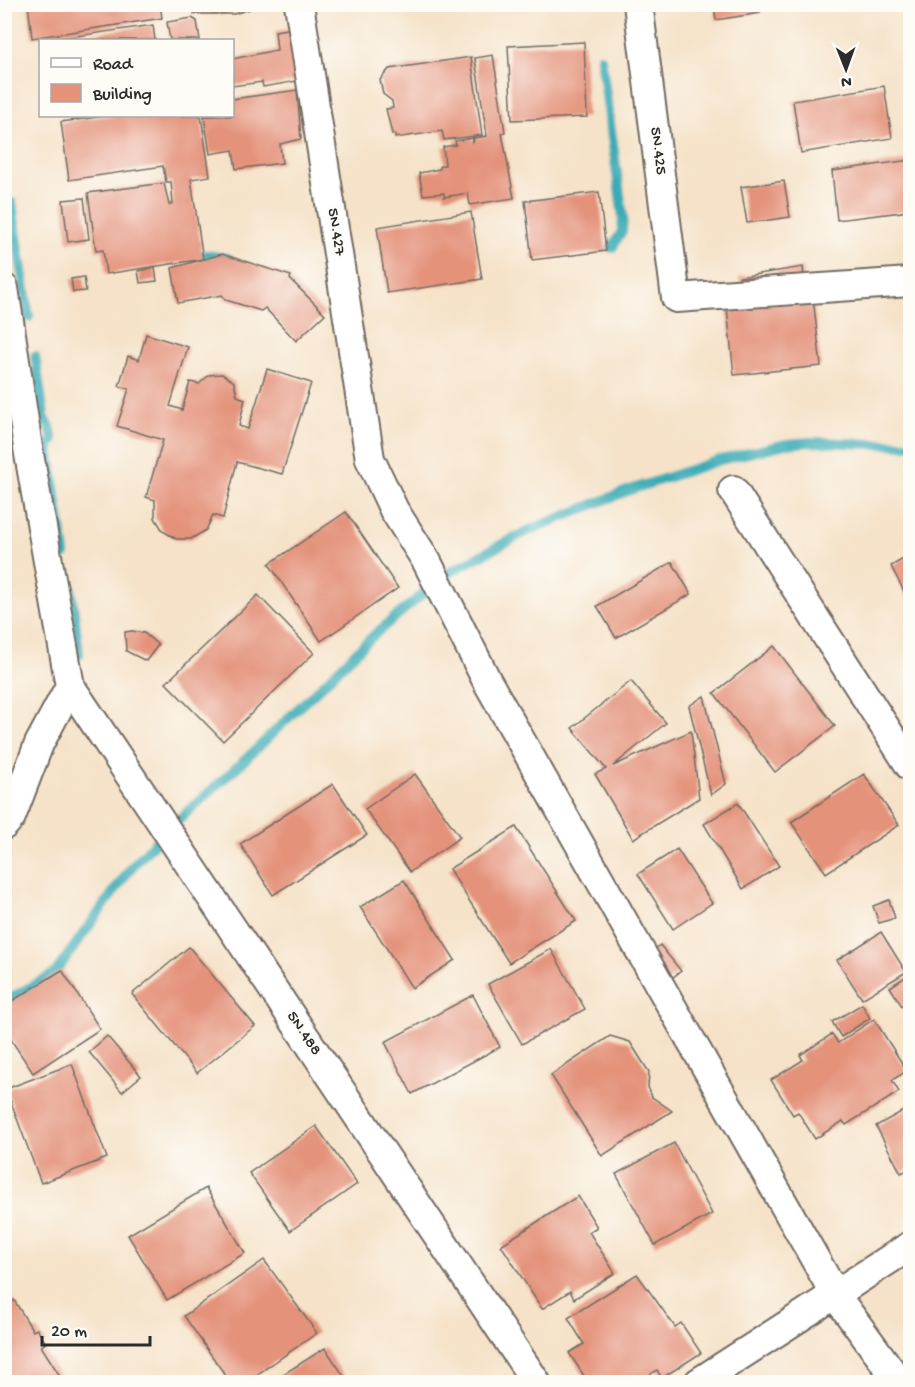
<svg xmlns="http://www.w3.org/2000/svg" width="915" height="1387" font-family="'Gochi Hand',sans-serif">
  <rect width="100%" height="100%" fill="#fdfcf7"/>
  <filter id="ink" filterUnits="userSpaceOnUse"><feTurbulence type="fractalNoise" baseFrequency=".0167" numOctaves="2"/><feDisplacementMap in="SourceGraphic" scale="12" xChannelSelector="R" yChannelSelector="G"/><feConvolveMatrix kernelMatrix="1 2 1 2 8 2 1 2 1" color-interpolation-filters="sRGB"/></filter>
  <filter id="wash" filterUnits="userSpaceOnUse"><feTurbulence type="fractalNoise" baseFrequency=".008" numOctaves="4" result="noise"/><feDisplacementMap in="SourceGraphic" scale="24" xChannelSelector="R" yChannelSelector="G"/><feGaussianBlur stdDeviation="1.35" result="paint"/><feColorMatrix in="noise" values="0 0 0 0 0 0 0 0 0 0 0 0 0 0 0 0 0 1.4 0 .05"/><feComposite in="paint" operator="in"/></filter>
  <g filter="url(#wash)">
    <rect width="100%" height="100%" fill="#f5e2c8"/>
    <g fill="none" stroke-linecap="round" stroke-linejoin="round">
      <g stroke="#3aabb6" stroke-width="10">
        <path d="M601,58L623,217L622,231L612,248"/>
        <path d="M12,203L29,317"/>
        <path d="M206,255L229,259"/>
        <path d="M35,356L45,422L50,426L53,441L48,444L65,554"/>
        <path d="M71,588L79,654"/>
        <path d="M4,1002L55,973L131,868L165,832L246,759L375,634L448,573L527,531L627,491L720,460L786,444L810,442L910,445"/>
      </g>
    </g>
    <g id="blocks">
      <g fill="#e4927a">
        <path d="M28,4H160L162,18L32,38Z"/>
        <path d="M192,4H263V5L234,14H194Z"/>
        <path d="M697,4H759L760,13L716,20L714,6L698,9Z"/>
        <path d="M192,18L197,21L200,40H170L167,22Z"/>
        <path d="M153,25L155,40H57L56,39Z"/>
        <path d="M300,27L309,79L263,87L262,82L232,86V59L277,50L275,31Z"/>
        <path d="M584,42L587,117L512,120L508,46Z"/>
        <path d="M493,55L505,132L502,133L514,198L470,205L468,193L444,197V193L423,195L419,173L440,169V166L445,165L443,147L456,145L455,141L473,138V143L474,138L487,136L475,58Z"/>
        <path d="M471,57L482,135L444,140L442,131L395,138V134H392L386,109L393,108L392,101L383,94L380,80L389,69Z"/>
        <path d="M884,86L892,138L801,153L793,101Z"/>
        <path d="M297,90L301,139L280,144L282,163L236,169L233,150L210,154L204,116H232V99Z"/>
        <path d="M105,116H201L210,176L191,179L203,259L106,274L103,250L96,251L88,193L164,183L169,205L173,203L171,182H166L163,166L69,180L61,122Z"/>
        <path d="M910,160V211L837,220L832,171Z"/>
        <path d="M784,181L790,217L747,223L741,187Z"/>
        <path d="M599,192L606,251L532,260L525,201Z"/>
        <path d="M84,198L89,239L68,242L63,200Z"/>
        <path d="M471,212L482,279L387,293L377,227Z"/>
        <path d="M222,254L291,276L290,279L325,314L296,341L265,308L261,311L226,300L222,295L178,303L172,268Z"/>
        <path d="M803,267L805,289L743,298L739,277Z"/>
        <path d="M155,268L157,281L140,283L138,271Z"/>
        <path d="M84,277L86,291L73,292L71,279Z"/>
        <path d="M813,298L821,366L734,375L727,308Z"/>
        <path d="M146,334L188,347L170,406L182,410L190,382L199,384L209,375L222,374L234,382L237,396L245,399L239,426L248,429L267,369L311,383L282,474L237,462L223,518L213,515L206,530L191,539H176L163,531L155,518V500L146,497L163,440L117,426L129,389L119,386L128,356L139,360Z"/>
        <path d="M346,512L398,588L321,641L269,564Z"/>
        <path d="M910,555V603L891,566Z"/>
        <path d="M672,562L691,594L616,638L597,606Z"/>
        <path d="M258,595L314,653L223,741L166,683Z"/>
        <path d="M132,631L144,633L158,645L146,661L126,651L125,632Z"/>
        <path d="M774,646L835,726L775,772L714,693Z"/>
        <path d="M631,681L666,723L613,766L691,731L699,798L633,839L595,774L606,769L572,728Z"/>
        <path d="M704,696L726,784L711,795L689,706Z"/>
        <path d="M415,774L460,837L410,872L365,809Z"/>
        <path d="M864,774L899,825L826,873L791,822Z"/>
        <path d="M333,784L367,835L273,895L240,844Z"/>
        <path d="M738,803L779,866L743,889L704,824Z"/>
        <path d="M516,827L576,921L509,963L449,869Z"/>
        <path d="M677,849L712,903L673,929L638,874Z"/>
        <path d="M404,880L455,960L412,988L360,907Z"/>
        <path d="M889,900L895,918L879,923L873,906Z"/>
        <path d="M881,932L906,972L862,999L837,960Z"/>
        <path d="M660,945L681,971L665,983L645,957Z"/>
        <path d="M189,947L255,1026L197,1073L132,994Z"/>
        <path d="M551,949L585,1009L522,1044L488,984Z"/>
        <path d="M62,970L100,1029L33,1073L4,1029V1006Z"/>
        <path d="M910,974V1019L890,987Z"/>
        <path d="M473,995L500,1047L412,1094L385,1042Z"/>
        <path d="M862,1004L870,1018L841,1037L832,1022Z"/>
        <path d="M874,1019L907,1071L892,1080L899,1092L846,1125L843,1121L815,1139L798,1112L793,1115L771,1080L803,1060L800,1055L832,1034L838,1043Z"/>
        <path d="M107,1036L141,1076L122,1092L89,1052Z"/>
        <path d="M610,1036L630,1042L649,1072L648,1087L652,1097L672,1111L602,1156L551,1075Z"/>
        <path d="M72,1064L107,1158L41,1183L6,1089Z"/>
        <path d="M910,1107V1169L901,1173L876,1126Z"/>
        <path d="M316,1126L357,1184L290,1231L249,1173Z"/>
        <path d="M674,1143L712,1214L655,1245L616,1174Z"/>
        <path d="M206,1188L245,1253L167,1300L128,1235Z"/>
        <path d="M578,1196L597,1227L589,1232L615,1273L574,1299L570,1291L542,1309L501,1245Z"/>
        <path d="M264,1260L317,1333L246,1382H230L184,1316Z"/>
        <path d="M637,1274L675,1327L681,1323L701,1353L662,1378L657,1370L639,1382H588L569,1353L584,1344L568,1318Z"/>
        <path d="M14,1300L33,1331L37,1329L46,1343L41,1346L60,1376L50,1382H5V1306Z"/>
        <path d="M325,1348L348,1382H271Z"/>
      </g>
    </g>
  </g>
  <g filter="url(#ink)">
    <use href="#blocks" fill-opacity="0" stroke="#726b62" stroke-width="1.5"/>
    <g fill="none" stroke-linecap="round" stroke-linejoin="round">
      <defs>
        <g id="street">
          <path d="M299,4L370,459L394,510L427,562L487,681L836,1296L899,1382"/>
          <path d="M638,4L676,298L910,282"/>
          <path d="M4,288L29,454L70,686L39,744L11,817L4,825"/>
          <path d="M733,490L910,766"/>
          <path d="M70,686L536,1382"/>
          <path d="M699,1382L910,1246"/>
        </g>
      </defs>
      <use href="#street" stroke="#726b62" stroke-width="32"/>
      <use href="#street" stroke="#fff" stroke-width="28"/>
    </g>
  </g>
  <g text-anchor="middle" dominant-baseline="central" stroke-width="4.5" stroke-linejoin="round" paint-order="stroke">
    <g font-size="16" fill="#2b2b2b" stroke="#fdfcf7">
      <text transform="translate(657 151) rotate(83)">5N.425</text>
      <text transform="translate(335 232) rotate(81)">5N.427</text>
      <text transform="translate(303 1034) rotate(56)">5N.488</text>
    </g>
  </g>
  <rect width="915" height="1387" fill="none" stroke="#fdfcf7" stroke-width="24"/>
  <rect x="39" y="39" width="195" height="78" fill="#fdfcf7" stroke="#a9a8a5" stroke-width="1.5"/>
  <rect x="51" y="58" width="30" height="9" fill="#ffffff" stroke="#a9a8a5" stroke-width="1.5"/>
  <text x="93" y="69" font-size="18" fill="#2b2b2b">Road</text>
  <rect x="51" y="84" width="30" height="18" fill="#e4927a" stroke="#a9a8a5" stroke-width="1.5"/>
  <text x="93" y="99" font-size="18" fill="#2b2b2b">Building</text>
  <g transform="translate(846 69) rotate(179)" stroke="#fdfcf7" stroke-width="4.5" paint-order="stroke">
  <path d="M0-4.5L10 22L0 15L-10 22Z" fill="#2b2b2b"/>
  <text y="-9" font-size="16" font-weight="bold" text-anchor="middle" fill="#2b2b2b">N</text>
  </g>
  <path d="M42 1336v9h108v-9" fill="none" stroke="#2b2b2b" stroke-width="3"/>
  <text x="51" y="1336" font-size="18" fill="#2b2b2b" stroke="#fdfcf7" stroke-width="4.5" paint-order="stroke">20 m</text>
</svg>
